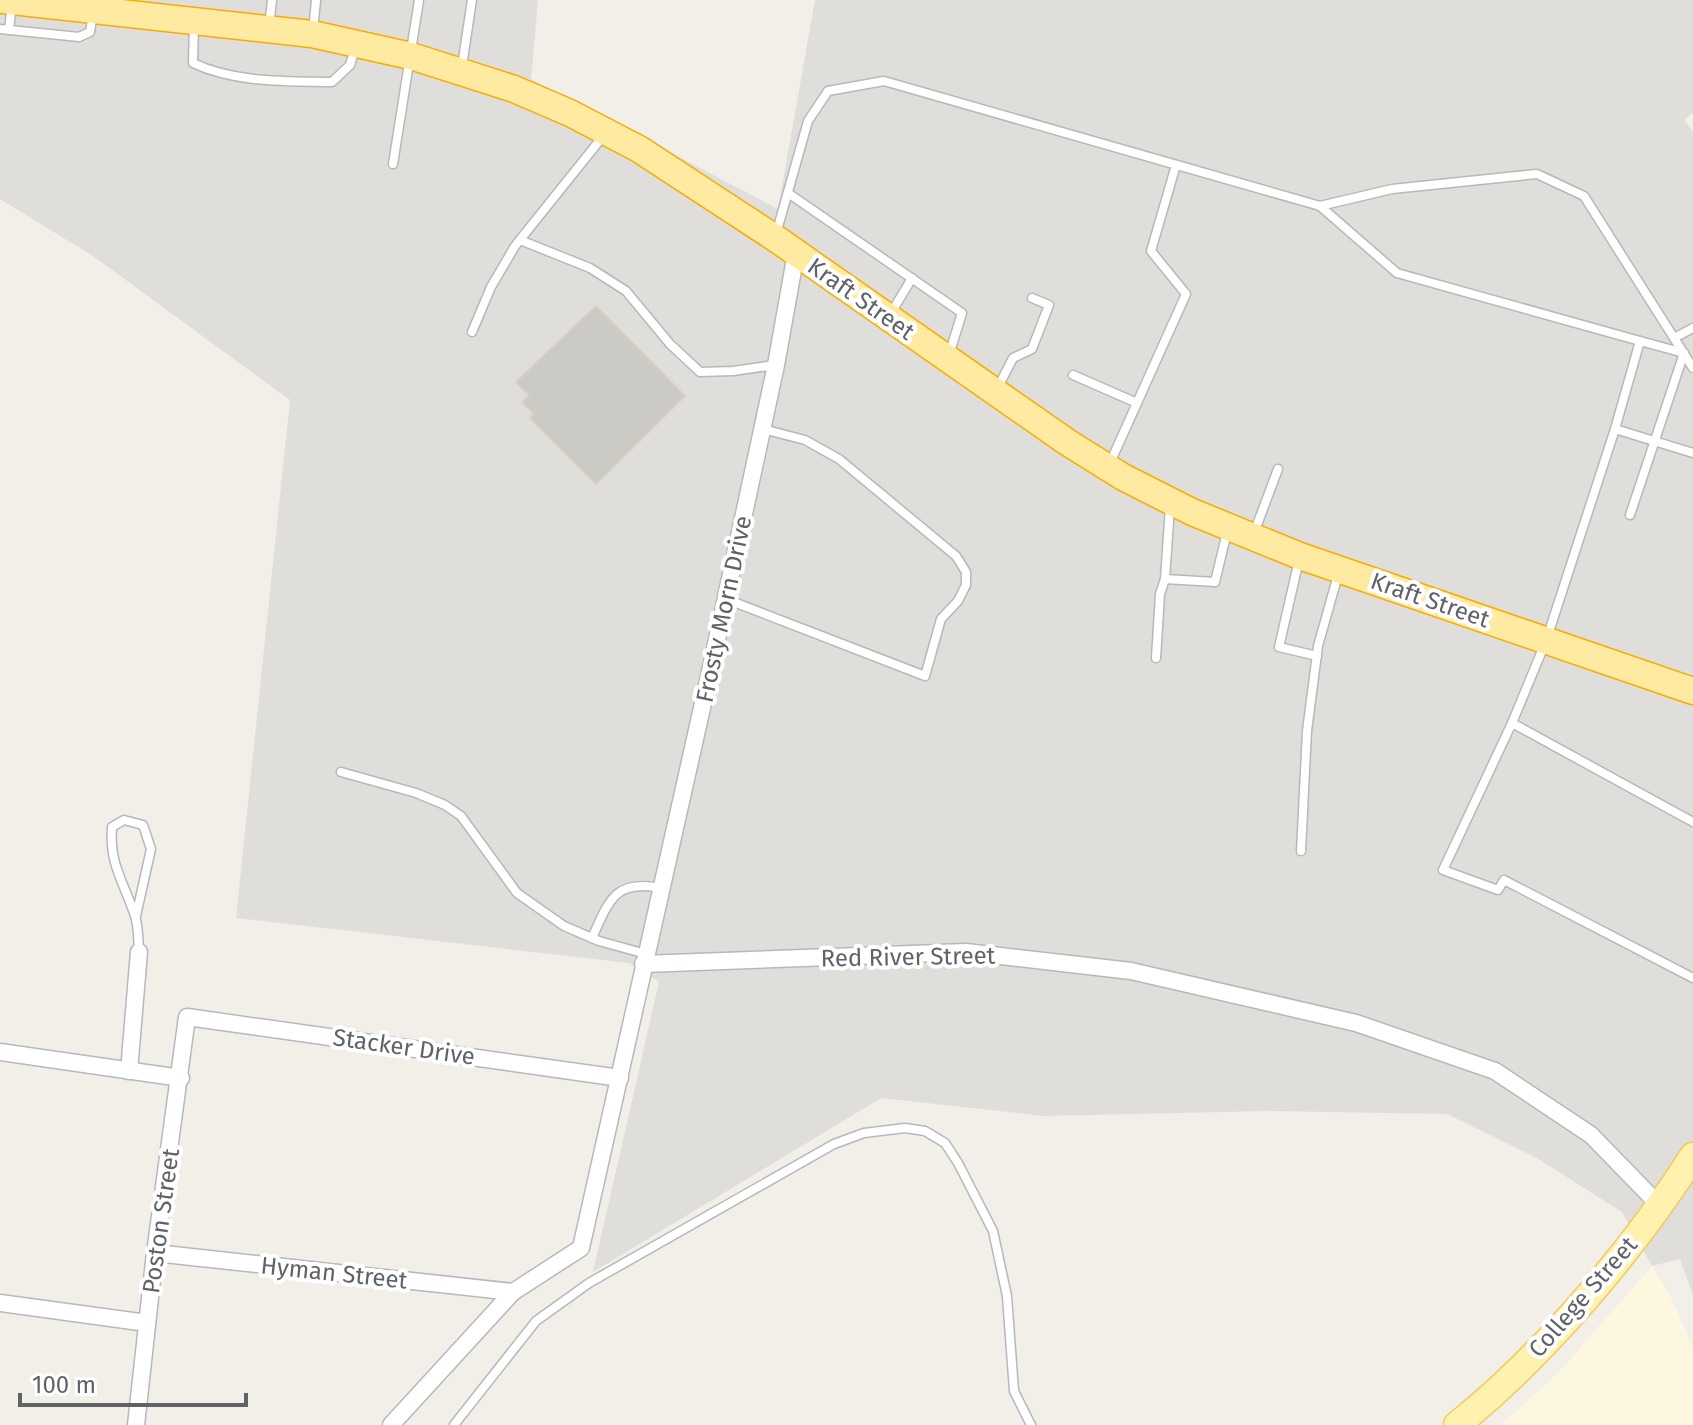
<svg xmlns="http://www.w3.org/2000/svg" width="1693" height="1425" font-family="'Fira Sans',sans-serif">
  <rect width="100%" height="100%" fill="#f1efe8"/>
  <path fill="#fef7e0" d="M1652,1266L1670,1296L1693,1348V1425H1501L1558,1373Z"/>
  <path fill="#e0deda" d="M0,0H538L531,79L778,209L815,0H1693V113L1684,120L1693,132V1295L1680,1259L1652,1266L1622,1212L1535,1157L1447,1114L1268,1111L1045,1116L881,1098L593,1272L659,982L629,963L236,918L290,400L93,256L0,199Z"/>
  <path fill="#cccac5" stroke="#d6d1c6" stroke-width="2" d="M596,306L685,396L596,484L530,418L534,414L522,402L529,395L516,382Z"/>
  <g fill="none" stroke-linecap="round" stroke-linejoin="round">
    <defs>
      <g id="service">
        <path d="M194,24L193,63C235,83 286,81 332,82L350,65L355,48"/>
        <path d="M269,27L272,0"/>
        <path d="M0,29L79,37L90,32L93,13"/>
        <path d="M9,30L12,3"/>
        <path d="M313,31L316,0"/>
        <path d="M462,66L472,0"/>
        <path d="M393,164L419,0"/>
        <path d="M788,193L962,313L949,355"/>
        <path d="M1320,206L1397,273L1640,341L1615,429L1546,641L1512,723L1443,870L1498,890L1504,880L1693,978"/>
        <path d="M776,234L808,121L828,91L884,81L1320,206L1392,189L1537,174L1584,196L1693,368"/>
        <path d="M520,240L590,268L626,291L670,344L700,372L733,371L775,365"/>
        <path d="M890,315L912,278"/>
        <path d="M472,332L491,287L515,246L604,135"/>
        <path d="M1674,338L1693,328"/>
        <path d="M1073,375L1137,403"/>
        <path d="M997,389L1013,358L1032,349L1049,305L1032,298"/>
        <path d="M1615,429L1693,453"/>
        <path d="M1110,463L1186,294L1151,251L1176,165"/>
        <path d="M1170,506L1165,579L1215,582L1227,532"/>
        <path d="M1630,515L1684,353L1640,341"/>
        <path d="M1254,533L1278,469"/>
        <path d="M1299,560L1279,647L1317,656"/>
        <path d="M726,599L925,676L941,619L958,601L966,585V572L956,556L839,459L805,440L763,429"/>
        <path d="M1156,658L1160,594L1165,579"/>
        <path d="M1512,723L1693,822"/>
        <path d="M341,772L416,793L445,805L461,816L517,893L564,926L599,941L646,954"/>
        <path d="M1301,851L1307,731L1318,646L1338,575"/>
        <path d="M136,916L151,849L143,825L124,820L112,827C109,863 123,881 134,913C139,925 138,940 139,952"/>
        <path d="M592,938C609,901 614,879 661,888"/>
        <path d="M454,1425L536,1321L589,1283L834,1144L864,1133L905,1128L925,1131L945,1143L958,1163L993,1231L1007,1296L1014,1391L1031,1425"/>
      </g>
      <g id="minor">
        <path d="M643,964L966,952L1131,971L1356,1023L1495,1071L1591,1135L1661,1207"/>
        <path d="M0,1052L181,1078"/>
        <path d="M129,1071L139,952"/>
        <path d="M155,1253L513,1292"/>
        <path d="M0,1303L147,1323"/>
        <path d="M136,1425L155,1253L187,1017L620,1078"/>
        <path d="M391,1425L513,1292L581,1248L710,672L776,365L796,253"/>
      </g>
      <path id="primary" d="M1457,1425C1544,1355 1633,1250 1693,1156"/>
      <path id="trunk" d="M3,0L312,34L411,56L514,89L570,113L639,149L775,238L1067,442L1123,477L1192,512L1300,556L1693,691"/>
    </defs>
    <use href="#service" stroke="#b5b8bc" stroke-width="11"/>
    <use href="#minor" stroke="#b5b8bc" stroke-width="19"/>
    <use href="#primary" stroke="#f2c960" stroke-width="29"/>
    <use href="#trunk" stroke="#f9ab00" stroke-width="29"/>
    <use href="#service" stroke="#fff" stroke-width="8"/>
    <use href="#minor" stroke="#fff" stroke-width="16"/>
    <use href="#primary" stroke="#fff2af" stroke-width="26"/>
    <use href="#trunk" stroke="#feeaa1" stroke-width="26"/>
  </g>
  <g text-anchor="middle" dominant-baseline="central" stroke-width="8" stroke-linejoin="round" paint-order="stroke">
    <g font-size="24" fill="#5f6368" stroke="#fff">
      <text transform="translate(861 299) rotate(35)">Kraft Street</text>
      <text transform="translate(1430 600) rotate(19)">Kraft Street</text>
      <text transform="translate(724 609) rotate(-78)">Frosty Morn Drive</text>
      <text transform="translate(908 957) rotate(-1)">Red River Street</text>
      <text transform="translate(404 1047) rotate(8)">Stacker Drive</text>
      <text transform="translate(161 1221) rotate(-82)">Poston Street</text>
      <text transform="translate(334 1273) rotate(6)">Hyman Street</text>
      <text transform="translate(1583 1297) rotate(-49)">College Street</text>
    </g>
  </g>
  <path d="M20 1393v12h226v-12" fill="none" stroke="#5f6368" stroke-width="4"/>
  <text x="32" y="1393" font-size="24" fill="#5f6368" stroke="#ffffff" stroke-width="6" paint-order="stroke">100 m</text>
</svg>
